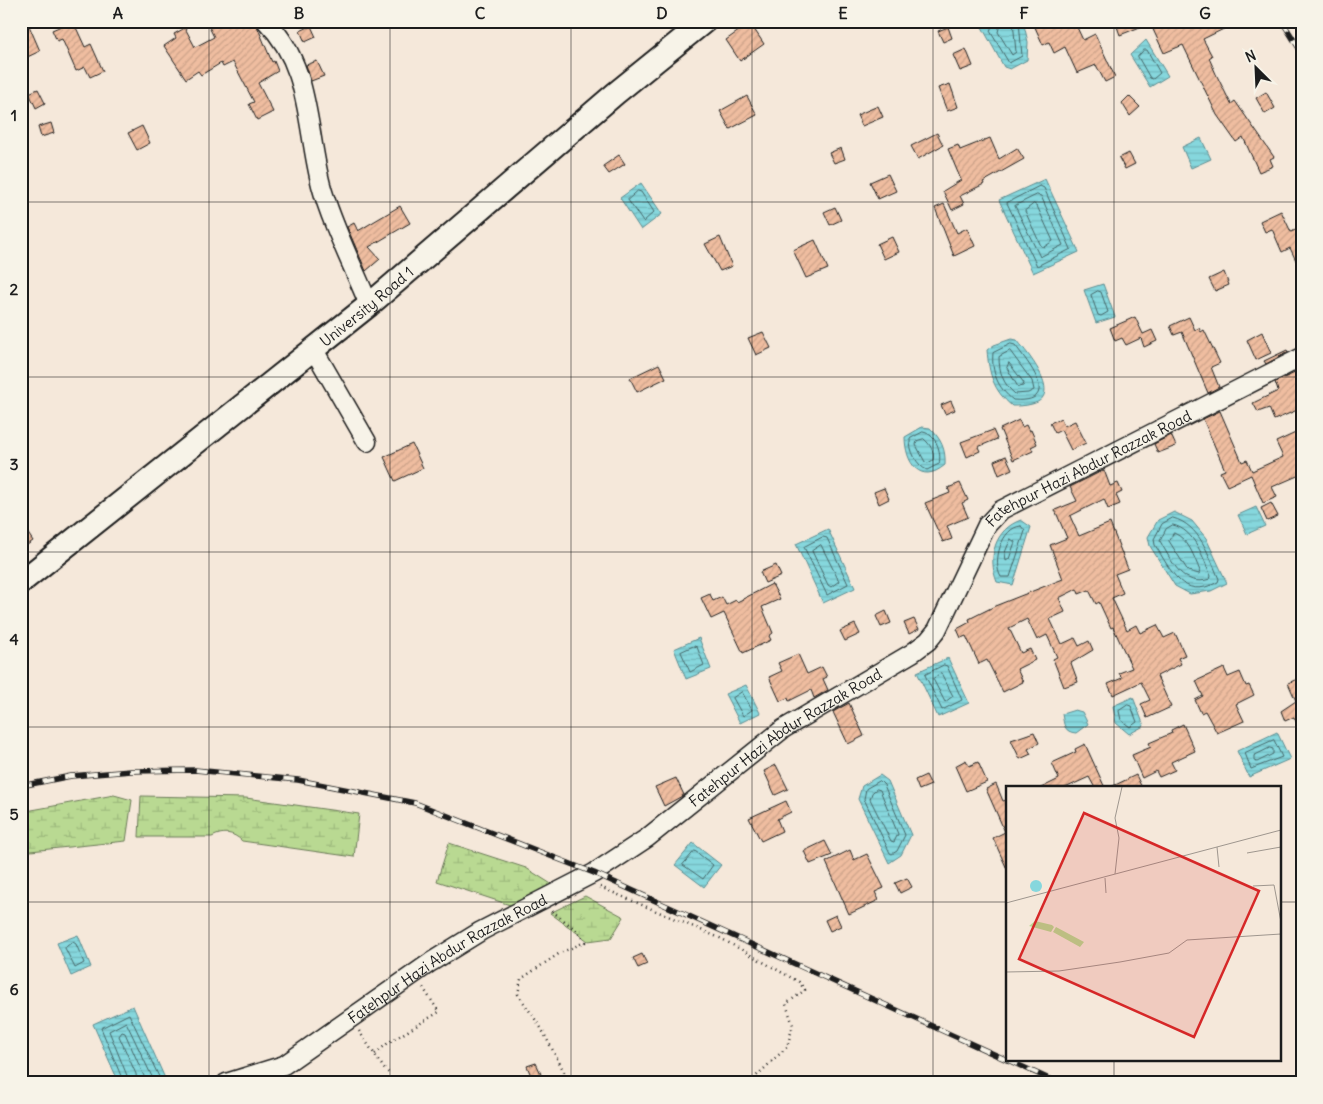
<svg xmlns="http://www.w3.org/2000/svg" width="1323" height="1104" font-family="Delius,sans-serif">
  <defs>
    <pattern id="wetland-marsh" width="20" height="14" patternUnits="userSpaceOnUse" patternTransform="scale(1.25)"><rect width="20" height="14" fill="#b9d992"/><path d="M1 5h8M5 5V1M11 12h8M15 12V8" fill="none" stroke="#9eba7d"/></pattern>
    <pattern id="water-rules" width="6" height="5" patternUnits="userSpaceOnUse" patternTransform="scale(1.25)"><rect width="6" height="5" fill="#86d7dd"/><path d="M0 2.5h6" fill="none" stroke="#73b8bd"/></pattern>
    <pattern id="building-hatch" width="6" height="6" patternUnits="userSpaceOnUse" patternTransform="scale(1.25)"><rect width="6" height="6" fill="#efbda0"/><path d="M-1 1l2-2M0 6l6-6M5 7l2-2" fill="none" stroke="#cca289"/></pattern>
  </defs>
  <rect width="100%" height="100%" fill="#f5e8da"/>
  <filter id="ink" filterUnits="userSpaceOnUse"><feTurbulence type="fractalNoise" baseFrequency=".02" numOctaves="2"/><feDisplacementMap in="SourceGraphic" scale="10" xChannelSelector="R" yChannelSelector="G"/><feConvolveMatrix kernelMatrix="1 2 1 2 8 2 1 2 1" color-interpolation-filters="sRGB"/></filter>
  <g filter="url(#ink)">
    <g fill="url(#wetland-marsh)" stroke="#6a7a57">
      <path d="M114,795L132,800L126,841L21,852V812Z"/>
      <path d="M141,796L246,798L359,814L354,857L242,841C233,832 223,831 212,837H139Z"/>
      <path d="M449,843L526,868L556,887L513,906L437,881Z"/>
      <path d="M585,896L624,917L611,938L588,941L550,913Z"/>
    </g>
    <g fill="url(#water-rules)" stroke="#5c8c90">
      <path d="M993,21H1023L1028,42L1027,60L1010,69L1004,67L982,27Z"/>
      <path d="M1146,40L1168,76L1150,87L1130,55Z"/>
      <path d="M1201,138L1211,159L1191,168L1182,147Z"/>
      <path d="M1045,179L1079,252L1033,273L999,200Z"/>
      <path d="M641,183L662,214L641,230L620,198Z"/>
      <path d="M1103,284L1115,317L1096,323L1084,290Z"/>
      <path d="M1011,339L1017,340C1028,354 1064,396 1032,404C1025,406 1018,406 1012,406C993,390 989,374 987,350L994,345Z"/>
      <path d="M922,427L930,428C941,439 946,449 945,465C920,486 905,462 905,437Z"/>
      <path d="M1256,507L1265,526L1247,534L1238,515Z"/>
      <path d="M1174,512L1192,521L1206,538L1227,583L1211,591L1190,594L1175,586L1150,546L1148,537L1158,520Z"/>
      <path d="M1021,520L1031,527L1013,585L997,582C987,557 995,529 1021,520Z"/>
      <path d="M828,529L855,588L823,603L796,544Z"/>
      <path d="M699,638L711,669L686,679L674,649Z"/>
      <path d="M948,658L969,703L938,717L917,672Z"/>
      <path d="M746,685L760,713L740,723L725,694Z"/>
      <path d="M1133,697L1144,726L1129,734L1116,723L1113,706Z"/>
      <path d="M1075,710L1082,712L1088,724L1076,733C1064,732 1064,725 1062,714Z"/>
      <path d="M1277,732L1290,759L1249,777L1237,751Z"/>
      <path d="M880,775L888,781L911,835L901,855L889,863L858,799L862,786Z"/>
      <path d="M693,843L721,865L704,887L675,865Z"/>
      <path d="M78,935L91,967L71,976L57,943Z"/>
      <path d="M133,1006L167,1083H119L93,1024Z"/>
    </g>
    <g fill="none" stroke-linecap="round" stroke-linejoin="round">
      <g stroke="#466769" stroke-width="1">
        <path d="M994,21L990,31L1009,63L1022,56L1019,21"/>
        <path d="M1001,21L998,32L1012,55L1016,52L1013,21"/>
        <path d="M1144,50H1147L1160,73L1153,79L1150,78L1138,57Z"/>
        <path d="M1040,186L1044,188L1071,249L1037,266L1007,203Z"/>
        <path d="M638,191L641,192L654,212L643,222L628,200Z"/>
        <path d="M1037,195L1041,196L1063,245L1040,257L1015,206Z"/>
        <path d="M1034,204L1037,206L1053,241L1044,247L1041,246L1025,211Z"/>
        <path d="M1098,291L1101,292L1108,312L1101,316L1098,315L1091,295Z"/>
        <path d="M1011,344L1015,345C1030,365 1062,404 1013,400C998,388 991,372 993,353Z"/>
        <path d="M1010,351L1032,381L1034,390L1028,393L1015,394C1003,384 999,372 999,357Z"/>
        <path d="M1009,363L1024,383L1023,386L1018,387L1007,368Z"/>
        <path d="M923,432C936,434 942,452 939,464L927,470C917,466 909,450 910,439Z"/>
        <path d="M924,439C930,444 935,452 933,460L928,463L925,462L916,445L917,441Z"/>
        <path d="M1173,518C1200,525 1209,556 1219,579L1218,582C1182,601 1171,570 1155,545L1154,539L1162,524Z"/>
        <path d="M1173,525C1195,530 1203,558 1211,576L1210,579C1183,588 1172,562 1160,541L1166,529Z"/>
        <path d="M1021,526L1025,531L1010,577H1001C992,563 1001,527 1021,526Z"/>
        <path d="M1174,533C1189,539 1194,557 1200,571L1199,574L1188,571L1169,541Z"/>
        <path d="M823,537L827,538L848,584L827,595L804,547Z"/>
        <path d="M1011,539L1015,542L1009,559L1006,561L1005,553Z"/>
        <path d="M821,545L839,581L831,587L828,585L812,551Z"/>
        <path d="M694,646L697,647L704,665L690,672L681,652Z"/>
        <path d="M944,665L947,666L962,700L942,710L925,675Z"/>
        <path d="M941,673L953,696L945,702L933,679Z"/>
        <path d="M742,692L752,710L743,716L733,698Z"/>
        <path d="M1128,705L1131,706L1137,722L1130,727L1121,720L1119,711Z"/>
        <path d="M1274,740L1282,757L1251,769L1245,753Z"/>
        <path d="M1270,748L1273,749V754L1257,762L1254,761V756Z"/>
        <path d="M880,781L884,785L905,835L897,851L892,854L890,853L864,799L866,789Z"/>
        <path d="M877,789L880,790L898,834L894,842L891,841L870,799L872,793Z"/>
        <path d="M695,851L713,865L703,879L683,865Z"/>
        <path d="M73,942L76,944L84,963L75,968L65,948Z"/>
        <path d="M124,1083L101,1028L129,1014L162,1083"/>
        <path d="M130,1083L109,1031L126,1022L155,1083"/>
        <path d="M137,1083L136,1074L119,1036L122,1032L125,1033L147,1083"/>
      </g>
    </g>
    <g fill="url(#building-hatch)" stroke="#1c1c1c">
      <path d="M21,21H27L40,51L21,60Z"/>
      <path d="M73,21L85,47L91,44L103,71L90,77L85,67L76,71L62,39L57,41L52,30Z"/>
      <path d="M206,21H255L272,62L274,61L278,71L258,83L273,112L257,120L249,104L254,102L233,62L223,67L221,63L201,75L198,71L186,79L164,46L176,38L174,34L185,28L195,47L214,37Z"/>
      <path d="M1042,21H1074L1083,40L1095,34L1115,77L1105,82L1096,65L1077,73L1065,47L1054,53L1049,42L1043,45L1034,25Z"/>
      <path d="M1115,21H1240L1203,39L1212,56L1209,58L1216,74L1231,104L1235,101L1274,157L1270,159L1273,166L1259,172L1243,137L1236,142L1217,115L1183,45L1164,53L1150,23L1120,35Z"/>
      <path d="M750,23L764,44L740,61L726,40Z"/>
      <path d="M311,26L316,37L305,42L300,31Z"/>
      <path d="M948,27L952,38L943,42L938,31Z"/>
      <path d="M966,49L973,66L960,71L953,55Z"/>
      <path d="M317,61L324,76L311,81L306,65Z"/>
      <path d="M950,84L958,107L947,111L938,88Z"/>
      <path d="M38,89L45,103L36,108L29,93Z"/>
      <path d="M1266,92L1275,108L1265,114L1256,98Z"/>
      <path d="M747,96L757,115L730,129L720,111Z"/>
      <path d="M1129,96L1140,107L1130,116L1122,103Z"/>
      <path d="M878,106L883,117L862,126L857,115Z"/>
      <path d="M51,123L54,133L41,137L38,127Z"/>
      <path d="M142,126L150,143L137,150L128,133Z"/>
      <path d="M937,133L943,145L918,159L911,146Z"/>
      <path d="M990,138L999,159L1017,148L1024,159L983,182L984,184L960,196L964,204L952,210L943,191L961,180L948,149L958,145L960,150Z"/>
      <path d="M841,148L845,159L834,163L829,153Z"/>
      <path d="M1129,153L1135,164L1125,169L1119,158Z"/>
      <path d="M619,155L625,164L609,174L603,166Z"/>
      <path d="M888,174L896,191L878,199L870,182Z"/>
      <path d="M944,204L957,233L967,228L975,246L954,256L935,208Z"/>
      <path d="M400,206L410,223L369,247L380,259L366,271L347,227L354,223L358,231Z"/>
      <path d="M835,207L841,220L830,225L824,212Z"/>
      <path d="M1281,211L1291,232L1302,227V273L1290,248L1282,252L1272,229L1265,232L1260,221Z"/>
      <path d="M720,237L732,266L720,271L705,244Z"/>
      <path d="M892,237L899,252L884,259L877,244Z"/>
      <path d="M815,240L828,269L806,278L793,250Z"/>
      <path d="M1224,272L1229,285L1215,291L1209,279Z"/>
      <path d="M1135,317L1143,334L1152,330L1157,341L1144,347L1141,338L1126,345L1122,338L1115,341L1110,328Z"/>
      <path d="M1189,317L1195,330L1199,328L1201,332L1204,330L1220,363L1211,367L1219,387L1208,393L1182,332L1174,335L1170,326Z"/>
      <path d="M763,332L771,348L756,355L748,338Z"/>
      <path d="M1262,332L1271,353L1256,360L1247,340Z"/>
      <path d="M1287,350L1288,352L1266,364L1264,361Z"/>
      <path d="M659,364L666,378L637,392L630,378Z"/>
      <path d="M1297,372L1302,383V408L1274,420L1269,408L1258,412L1253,403L1278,391L1275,382Z"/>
      <path d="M951,401L955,410L945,414L941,405Z"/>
      <path d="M1220,411L1242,462L1247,460L1252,471L1283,457L1276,442L1302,430V474L1272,487L1277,497L1263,503L1251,475L1227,486L1220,472L1225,470L1203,419Z"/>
      <path d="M1061,418L1064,426L1075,421L1086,443L1071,450L1061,430L1055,433L1050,423Z"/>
      <path d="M1019,420L1022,427L1026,425L1029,431L1031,430L1037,444L1031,447L1033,451L1013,460L1000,429Z"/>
      <path d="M993,430L997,439L978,447L980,451L967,457L961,442Z"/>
      <path d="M1171,435L1176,446L1158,453L1154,444Z"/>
      <path d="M412,444L423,468L395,481L384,457Z"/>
      <path d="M1006,456L1012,469L999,475L994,461Z"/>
      <path d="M1104,470L1110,486L1118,483L1122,492L1116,495L1120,504L1108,509L1104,499L1070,516L1079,536L1110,523L1128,569L1115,574L1123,593L1112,598L1127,630L1136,625L1140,633L1157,625L1164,638L1175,633L1185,655L1178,658L1181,664L1157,676L1171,707L1147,718L1141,704L1150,700L1141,682L1113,695L1108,684L1122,678L1119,673L1132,668L1113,627L1111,628L1099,602L1096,604L1089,590L1079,594L1077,589L1059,598L1065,612L1050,619L1062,644L1075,638L1079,646L1089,641L1093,650L1071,663L1078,682L1064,687L1053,659L1057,657L1047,635L1037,640L1027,619L1009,628L1021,653L1030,649L1035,660L1017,669L1023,682L1003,692L987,660L979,664L966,636L961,638L957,629L970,622L969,619L995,606L1063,579L1050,545L1067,538L1055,510L1077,501L1070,487Z"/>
      <path d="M960,483L968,500L962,503L968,517L947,526L952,539L943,542L925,503L950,493L948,488Z"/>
      <path d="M884,488L889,499L879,504L874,492Z"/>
      <path d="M1271,503L1278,516L1267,521L1261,508Z"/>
      <path d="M21,523L33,541L21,549Z"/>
      <path d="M776,565L781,576L765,583L760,572Z"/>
      <path d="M772,584L780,599L762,607L773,633L769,636L771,640L743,653L724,613L711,619L701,598L710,594L713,601L722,597L726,605L736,600L737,602Z"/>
      <path d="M886,611L891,623L881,627L876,616Z"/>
      <path d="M914,619L919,629L909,634L904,623Z"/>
      <path d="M855,624L860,634L845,641L840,631Z"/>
      <path d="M798,654L807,674L822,667L827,677L823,679L828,690L814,698L811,690L789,701L788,698L780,701L769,677L782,671L778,663Z"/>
      <path d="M1224,668L1228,677L1240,672L1246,686L1249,685L1254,695L1236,704L1244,721L1217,733L1205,711L1201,713L1195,700L1203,696L1196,681Z"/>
      <path d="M1302,677V734L1294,717L1285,721L1281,711L1296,701L1288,683Z"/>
      <path d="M849,703L864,736L848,744L833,712Z"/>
      <path d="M1183,724L1195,751L1171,762L1175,770L1159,777L1156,771L1142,778L1132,755L1151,747L1149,743L1172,733L1171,730Z"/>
      <path d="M1034,732L1039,743L1028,749L1031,754L1020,759L1011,740Z"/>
      <path d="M1085,744L1105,788H1095L1089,777L1065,788H1041L1059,779L1052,763L1076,752L1075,749Z"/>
      <path d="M966,760L969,766L978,762L987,782L966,791L955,766Z"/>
      <path d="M776,765L788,789L775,795L764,771Z"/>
      <path d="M926,775L931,785L919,790L915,780Z"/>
      <path d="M1136,775L1142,788H1109Z"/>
      <path d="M676,778L684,795L664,806L655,787Z"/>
      <path d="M996,784L1003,801L1007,800V869L993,838L1005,832L986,789Z"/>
      <path d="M786,801L791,812L777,819L782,831L761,841L749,818Z"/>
      <path d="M825,841L832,855L810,864L804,851Z"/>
      <path d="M850,850L854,860L867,854L884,888L875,892L879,900L849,914L826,862Z"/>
      <path d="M907,878L912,887L900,893L895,883Z"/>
      <path d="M836,915L841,926L830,931L825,920Z"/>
      <path d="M642,954L647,964L638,968L633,958Z"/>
      <path d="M536,1063L541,1074L532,1078L527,1066Z"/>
    </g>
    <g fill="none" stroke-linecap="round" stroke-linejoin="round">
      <defs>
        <g id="minor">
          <path d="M266,21C311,66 306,127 321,185C331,223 354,268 369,305"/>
          <path d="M314,350L367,442"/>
          <path id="s1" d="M226,1083L284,1065L431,962L481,931L594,873L647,838L783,729L912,653L928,641L937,630L987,525L1001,510L1302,357"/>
        </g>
        <g id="major">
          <path id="s2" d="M21,582L369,305L616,93L705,21"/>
        </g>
      </defs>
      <use href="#minor" stroke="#1c1c1c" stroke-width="21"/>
      <use href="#major" stroke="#1c1c1c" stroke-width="26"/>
      <g stroke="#1c1c1c" stroke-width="2.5" stroke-dasharray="1 4" stroke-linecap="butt">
        <path d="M600,887L722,939L799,982L805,990L786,1004L793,1025L787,1047L749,1083"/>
        <path d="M552,911L576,930L585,942L560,953L521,979L518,994L541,1028L570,1083"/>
        <path d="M359,1031L385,1070L389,1073"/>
        <path d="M375,1054L388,1043L439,1012L422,986"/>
      </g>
      <use href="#minor" stroke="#f7f3e8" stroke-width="18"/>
      <use href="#major" stroke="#f7f3e8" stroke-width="22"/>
      <defs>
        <g id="rail">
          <path d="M1282,21L1302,53"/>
          <path d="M21,786L71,776L131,771L195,770L298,780L415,803L594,873L1007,1060"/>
          <path d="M1008,1060L1058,1083"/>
        </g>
      </defs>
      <use href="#rail" stroke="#1c1c1c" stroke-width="5.5"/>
      <use href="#rail" stroke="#f7f3e8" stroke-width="4" stroke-dasharray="11" stroke-linecap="butt"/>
    </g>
  </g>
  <path fill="none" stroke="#1c1c1c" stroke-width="1" stroke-opacity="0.55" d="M209,21V1083M390,21V1083M571,21V1083M752,21V1083M933,21V1083M1114,21V788M21,202H1302M21,377H1302M21,552H1302M21,727H1302M21,902H1007M1279,902H1302M1114,1060V1083"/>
  <g text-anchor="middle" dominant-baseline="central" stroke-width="4" stroke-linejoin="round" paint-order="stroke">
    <g font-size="15" fill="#1c1c1c" stroke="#f7f3e8">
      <text stroke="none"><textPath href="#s2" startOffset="442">University Road 1</textPath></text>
      <text stroke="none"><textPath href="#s1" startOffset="1081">Fatehpur Hazi Abdur Razzak Road</textPath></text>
      <text stroke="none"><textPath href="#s1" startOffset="661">Fatehpur Hazi Abdur Razzak Road</textPath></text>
      <text stroke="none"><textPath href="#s1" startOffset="256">Fatehpur Hazi Abdur Razzak Road</textPath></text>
    </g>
  </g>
  <g transform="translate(1006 786)">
    <rect width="275" height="275" fill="#f5e8da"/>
    <path d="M29,135L46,139L48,141L45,146L23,140ZM50,141L78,156L74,161L47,146Z" fill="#b9d992"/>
    <path d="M24 100a6 6 0 1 1 12 0a6 6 0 1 1-12 0Z" fill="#86d7dd"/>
    <path fill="none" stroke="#9e968e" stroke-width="1" d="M211,61L213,81M241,67L275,61M109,88L113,52L109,32L116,1M99,92L100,107M247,100L268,99L275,136M0,117L275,44M0,186L53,185L114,176L163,167L181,154L275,148"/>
    <path fill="#d62828" fill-opacity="0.15" stroke="#d62828" stroke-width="2.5" d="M78,27L253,105L188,251L13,173Z"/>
    <rect width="275" height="275" fill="none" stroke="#1c1c1c" stroke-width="2.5"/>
  </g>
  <rect width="1323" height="1104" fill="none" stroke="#f7f3e8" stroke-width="55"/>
  <g transform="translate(1256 68) rotate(336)" stroke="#f7f3e8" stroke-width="4" paint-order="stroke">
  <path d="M0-4L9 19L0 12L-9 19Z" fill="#1c1c1c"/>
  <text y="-8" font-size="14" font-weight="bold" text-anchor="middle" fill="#1c1c1c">N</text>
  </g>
  <rect x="28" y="28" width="1268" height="1048" fill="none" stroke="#1c1c1c" stroke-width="2"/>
  <g font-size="16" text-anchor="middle" font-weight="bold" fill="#1c1c1c">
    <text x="118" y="19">A</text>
    <text x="299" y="19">B</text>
    <text x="480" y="19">C</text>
    <text x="662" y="19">D</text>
    <text x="843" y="19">E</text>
    <text x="1024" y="19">F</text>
    <text x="1205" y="19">G</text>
    <text x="14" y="121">1</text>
    <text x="14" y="295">2</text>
    <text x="14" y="470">3</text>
    <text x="14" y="645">4</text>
    <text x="14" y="820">5</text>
    <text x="14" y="995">6</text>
  </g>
</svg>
